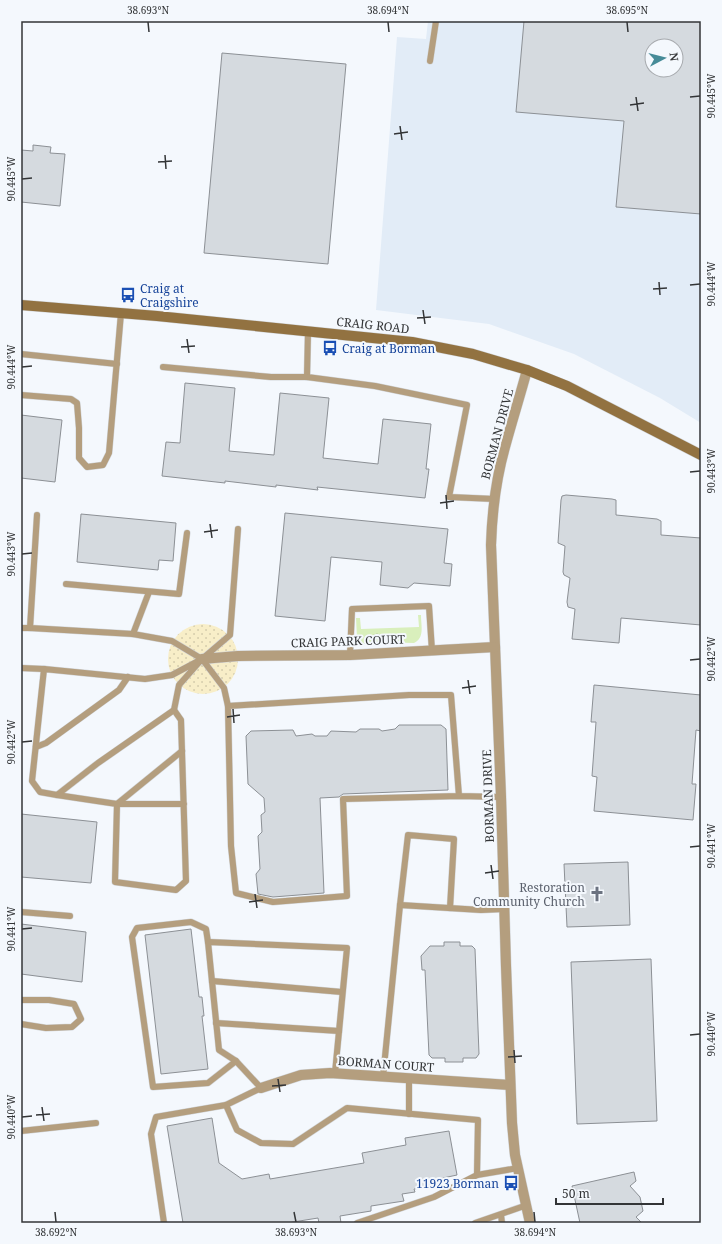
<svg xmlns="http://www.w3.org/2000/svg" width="722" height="1244" font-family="'Noto Serif',serif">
  <defs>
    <pattern id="grass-tufts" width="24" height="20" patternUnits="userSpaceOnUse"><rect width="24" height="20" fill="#d9efbc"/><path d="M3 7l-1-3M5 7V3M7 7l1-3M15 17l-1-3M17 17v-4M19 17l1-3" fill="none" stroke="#bbcea2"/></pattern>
    <pattern id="sand-dots" width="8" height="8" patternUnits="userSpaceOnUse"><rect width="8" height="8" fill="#f8eec8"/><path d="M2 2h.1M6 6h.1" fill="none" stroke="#d5cdac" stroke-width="1.8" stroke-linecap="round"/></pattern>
  </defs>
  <rect width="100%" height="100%" fill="#f4f8fd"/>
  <path fill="#e2ecf7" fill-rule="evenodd" d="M428,21H701V423L660,398L574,354L489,324L376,310L397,37L426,39ZM652,46H676V70H652Z"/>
  <path fill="url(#grass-tufts)" d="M418,615H421C421,626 425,638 414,643L376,642L364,644H360L357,638L356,618H360L361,629L419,627Z"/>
  <circle fill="url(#sand-dots)" cx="203" cy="659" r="35"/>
  <g fill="#d5dadf" stroke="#8c9095" fill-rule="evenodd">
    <path d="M524,21H701V214L616,207L624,121L516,112ZM652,46H676V70H652Z"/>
    <path d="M222,53L346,64L328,264L204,253Z"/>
    <path d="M33,145L51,147L50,153L65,154L60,206L21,202V150L33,151Z"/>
    <path d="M185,383L235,388L229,451L274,455L280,393L329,398L323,458L378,464L383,419L431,424L426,469H429L425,498L317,487L318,490L276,485V487L225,481V483L162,476L166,442L180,443Z"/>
    <path d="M21,415L62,420L55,482L21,478Z"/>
    <path d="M566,495L612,499L616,500V515L657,519L661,521V535L701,538V625L621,618L619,643L572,639L575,609L568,607L567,602L570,578L564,575L563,572L565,546L558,543L561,500L562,496Z"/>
    <path d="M285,513L448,529L444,563L452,564L450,586L414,583L408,588L380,585L382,562L331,557L325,621L275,616Z"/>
    <path d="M81,514L176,523L173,561L159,560L158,570L77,562Z"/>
    <path d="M594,685L701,695V731L696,730L692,784H696L693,820L594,811L597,777L592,776L596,722H591Z"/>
    <path d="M399,725H441L446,729L448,790L343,794L339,797L320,798L324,893L273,897L258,894L256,874L260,869L258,836L262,832L261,815L265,812L264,798L248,784L246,736L251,731L293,730L296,736L312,734L315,736H327L331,731L356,732L360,729H379L382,731L395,729Z"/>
    <path d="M21,814L97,822L91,883L21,877Z"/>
    <path d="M628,862L630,925L567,927L564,864Z"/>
    <path d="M21,924L86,932L82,982L21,974Z"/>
    <path d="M191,929L199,997H202L204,1016H202L208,1069L161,1074L145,935Z"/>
    <path d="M444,942H460V946H472L475,949L479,1054L476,1058H463V1062H445V1058H432L429,1055L425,970H422L421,956L430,946H444Z"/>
    <path d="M651,959L657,1121L577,1124L571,962Z"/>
    <path d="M212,1118L219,1163L242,1179L269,1174L270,1179L364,1163L362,1153L406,1145L405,1138L449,1131L457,1175L443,1178L441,1185L414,1189L415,1192L402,1194L404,1201L371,1206V1211L340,1216L341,1223H319L318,1218L287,1223H183L167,1126Z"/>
    <path d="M634,1172L636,1181L630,1186L640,1197L643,1211L636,1217L642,1223H580L572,1186Z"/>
  </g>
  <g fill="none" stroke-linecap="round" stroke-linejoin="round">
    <defs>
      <g id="service">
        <path d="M430,61L436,21"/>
        <path d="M308,331L307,377L375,386L467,405L449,497L495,499"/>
        <path d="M21,354L117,364"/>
        <path d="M163,367L271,377H307"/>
        <path d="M21,395L71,399L77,403L79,428V458L87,467L103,465L109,453L121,313"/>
        <path d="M37,515L30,628L133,634"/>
        <path d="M66,584L179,594L187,533"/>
        <path d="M149,592L133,634L172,641L202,659L224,688L228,706"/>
        <path d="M21,628H30"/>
        <path d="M350,655L352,609L429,606L432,651"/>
        <path d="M202,659L172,675L145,679L44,669L32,781L40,792L57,795L98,763L174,710L179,685L202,659L230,635L238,529"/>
        <path d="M21,668L44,669"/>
        <path d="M174,710L181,720L186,881L176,890L115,882L117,804H184"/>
        <path d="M36,747L46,743L119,690L128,677"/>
        <path d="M57,795L117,804L182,751"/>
        <path d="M459,796L343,799L347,896L273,902L236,893L231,846L228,706L409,695H451L459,796L501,797"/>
        <path d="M400,905L408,835L454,839L450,908"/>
        <path d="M21,912L70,916"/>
        <path d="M208,942L206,929L191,922L137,928L132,937L153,1087L208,1083L236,1061"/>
        <path d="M212,981L342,992"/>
        <path d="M21,1000H49L74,1004L81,1019L72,1027L46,1028L21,1024"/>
        <path d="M216,1023L339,1031"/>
        <path d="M383,1077L400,905L481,910L504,909"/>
        <path d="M409,1078V1114"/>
        <path d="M226,1105L237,1130L261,1143L293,1144L347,1108L478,1120L477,1175L434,1197L357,1223"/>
        <path d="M21,1131L96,1123"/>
        <path d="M477,1175L518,1168"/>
        <path d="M501,1215L502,1223"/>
        <path d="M164,1223L151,1134L156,1117L226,1105L261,1088L236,1061L219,1050L208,942L347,948L335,1073"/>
        <path d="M475,1223L527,1205"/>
      </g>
      <g id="minor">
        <path d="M527,370C520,396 512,421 505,447C496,479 492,512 491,545L501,797L506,966L512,1123L515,1155L530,1223"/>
        <path d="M202,659L238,656L350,655L495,647"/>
        <path d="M261,1088L301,1075L330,1073L510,1085"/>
      </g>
      <path id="secondary" d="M21,305L157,316L412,342L473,354L527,370L567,386L701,455"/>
    </defs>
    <use href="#service" stroke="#d1d5d9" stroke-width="7"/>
    <use href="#minor" stroke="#d1d5d9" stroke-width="11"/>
    <use href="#secondary" stroke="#d1d5d9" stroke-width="11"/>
    <use href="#service" stroke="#b49e7e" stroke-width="6"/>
    <use href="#minor" stroke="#b49e7e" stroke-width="10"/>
    <use href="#secondary" stroke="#927241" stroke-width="10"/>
  </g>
  <path fill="none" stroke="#333537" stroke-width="1.5" d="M148,22L149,32M388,22L389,32M627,22L628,32M636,97L638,111M690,97L700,96M630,105L644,103M400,126L402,140M394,134L408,132M165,155L166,169M158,162L172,161M22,179L32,178M659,282L660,295M690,285L700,284M653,289L667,288M423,310L425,324M417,318L431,317M187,339L189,353M181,347L195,346M22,367L32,366M690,472L700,471M446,495L447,509M440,503L454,501M210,524L212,538M204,532L218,530M22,554L32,553M690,660L700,659M468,680L470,694M462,688L476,686M233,709L234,723M227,717L240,715M22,742L32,741M690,847L700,846M491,865L493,879M485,873L499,871M255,894L257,908M249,902L263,900M22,929L32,928M690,1035L700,1034M514,1050L515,1063M508,1057L522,1056M278,1079L280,1092M272,1086L286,1085M42,1107L44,1121M36,1115L50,1114M22,1117L32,1116M55,1212L56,1222M294,1212L296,1222M534,1212L535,1222"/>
  <defs>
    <symbol id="bus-bare" viewBox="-9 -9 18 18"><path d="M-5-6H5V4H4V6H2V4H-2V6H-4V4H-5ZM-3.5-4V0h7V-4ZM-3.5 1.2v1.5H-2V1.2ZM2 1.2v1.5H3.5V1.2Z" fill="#1a4fb4" stroke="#f4f8fd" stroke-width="2.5" paint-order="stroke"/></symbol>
    <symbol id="church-bare" viewBox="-9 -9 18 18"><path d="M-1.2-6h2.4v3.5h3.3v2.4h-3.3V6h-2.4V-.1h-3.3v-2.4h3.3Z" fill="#6b7280" stroke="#f4f8fd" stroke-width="2.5" paint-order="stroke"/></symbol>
  </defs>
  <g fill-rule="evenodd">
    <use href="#bus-bare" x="117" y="284" width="22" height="22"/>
    <use href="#bus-bare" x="319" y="337" width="22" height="22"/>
    <use href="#church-bare" x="586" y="883" width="22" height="22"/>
    <use href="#bus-bare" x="500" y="1172" width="22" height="22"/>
  </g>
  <g text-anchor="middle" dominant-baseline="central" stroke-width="4" stroke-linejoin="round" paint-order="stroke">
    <g font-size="12" fill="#164399" stroke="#f4f8fd" text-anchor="start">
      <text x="140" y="288">Craig at<tspan x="140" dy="14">Craigshire</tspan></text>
      <text x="342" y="348">Craig at Borman</text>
      <text x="499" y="1183" text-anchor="end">11923 Borman</text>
    </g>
    <g font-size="12" fill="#333537" stroke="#f4f8fd">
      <text transform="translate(373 325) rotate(6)">CRAIG ROAD</text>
      <text transform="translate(497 434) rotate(-75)">BORMAN DRIVE</text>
      <text transform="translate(348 641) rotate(-2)">CRAIG PARK COURT</text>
      <text transform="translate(488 796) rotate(-92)">BORMAN DRIVE</text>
      <text transform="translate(386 1064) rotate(4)">BORMAN COURT</text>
    </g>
    <g font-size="12" fill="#5b616d" stroke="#f4f8fd" text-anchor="end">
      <text x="585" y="887">Restoration<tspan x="585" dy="14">Community Church</tspan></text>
    </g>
  </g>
  <rect width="722" height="1244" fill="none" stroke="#f4f8fd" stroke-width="44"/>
  <g transform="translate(664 58) rotate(83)"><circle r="19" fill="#f4f8fd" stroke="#a7aaae"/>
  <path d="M0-3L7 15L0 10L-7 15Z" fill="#468b98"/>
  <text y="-6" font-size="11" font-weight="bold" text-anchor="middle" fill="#333537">N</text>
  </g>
  <path d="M556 1198v6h107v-6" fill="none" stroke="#333537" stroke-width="2"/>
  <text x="562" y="1198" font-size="12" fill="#333537" stroke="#f4f8fd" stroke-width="3" paint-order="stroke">50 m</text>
  <rect x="22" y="22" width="678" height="1200" fill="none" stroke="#333537" stroke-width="1.5"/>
  <g font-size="10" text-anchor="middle" fill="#333537">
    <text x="148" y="14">38.693°N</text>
    <text x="388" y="14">38.694°N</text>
    <text x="627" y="14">38.695°N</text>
    <text transform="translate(711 96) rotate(-90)" y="4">90.445°W</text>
    <text transform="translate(11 179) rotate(-90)" y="4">90.445°W</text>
    <text transform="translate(711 284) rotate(-90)" y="4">90.444°W</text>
    <text transform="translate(11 367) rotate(-90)" y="4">90.444°W</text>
    <text transform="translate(711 471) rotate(-90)" y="4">90.443°W</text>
    <text transform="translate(11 554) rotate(-90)" y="4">90.443°W</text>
    <text transform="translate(711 659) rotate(-90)" y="4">90.442°W</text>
    <text transform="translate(11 742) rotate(-90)" y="4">90.442°W</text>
    <text transform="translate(711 846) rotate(-90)" y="4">90.441°W</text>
    <text transform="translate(11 929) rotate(-90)" y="4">90.441°W</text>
    <text transform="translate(711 1034) rotate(-90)" y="4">90.440°W</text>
    <text transform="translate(11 1117) rotate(-90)" y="4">90.440°W</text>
    <text x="56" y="1236">38.692°N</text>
    <text x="296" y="1236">38.693°N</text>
    <text x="535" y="1236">38.694°N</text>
  </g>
</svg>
